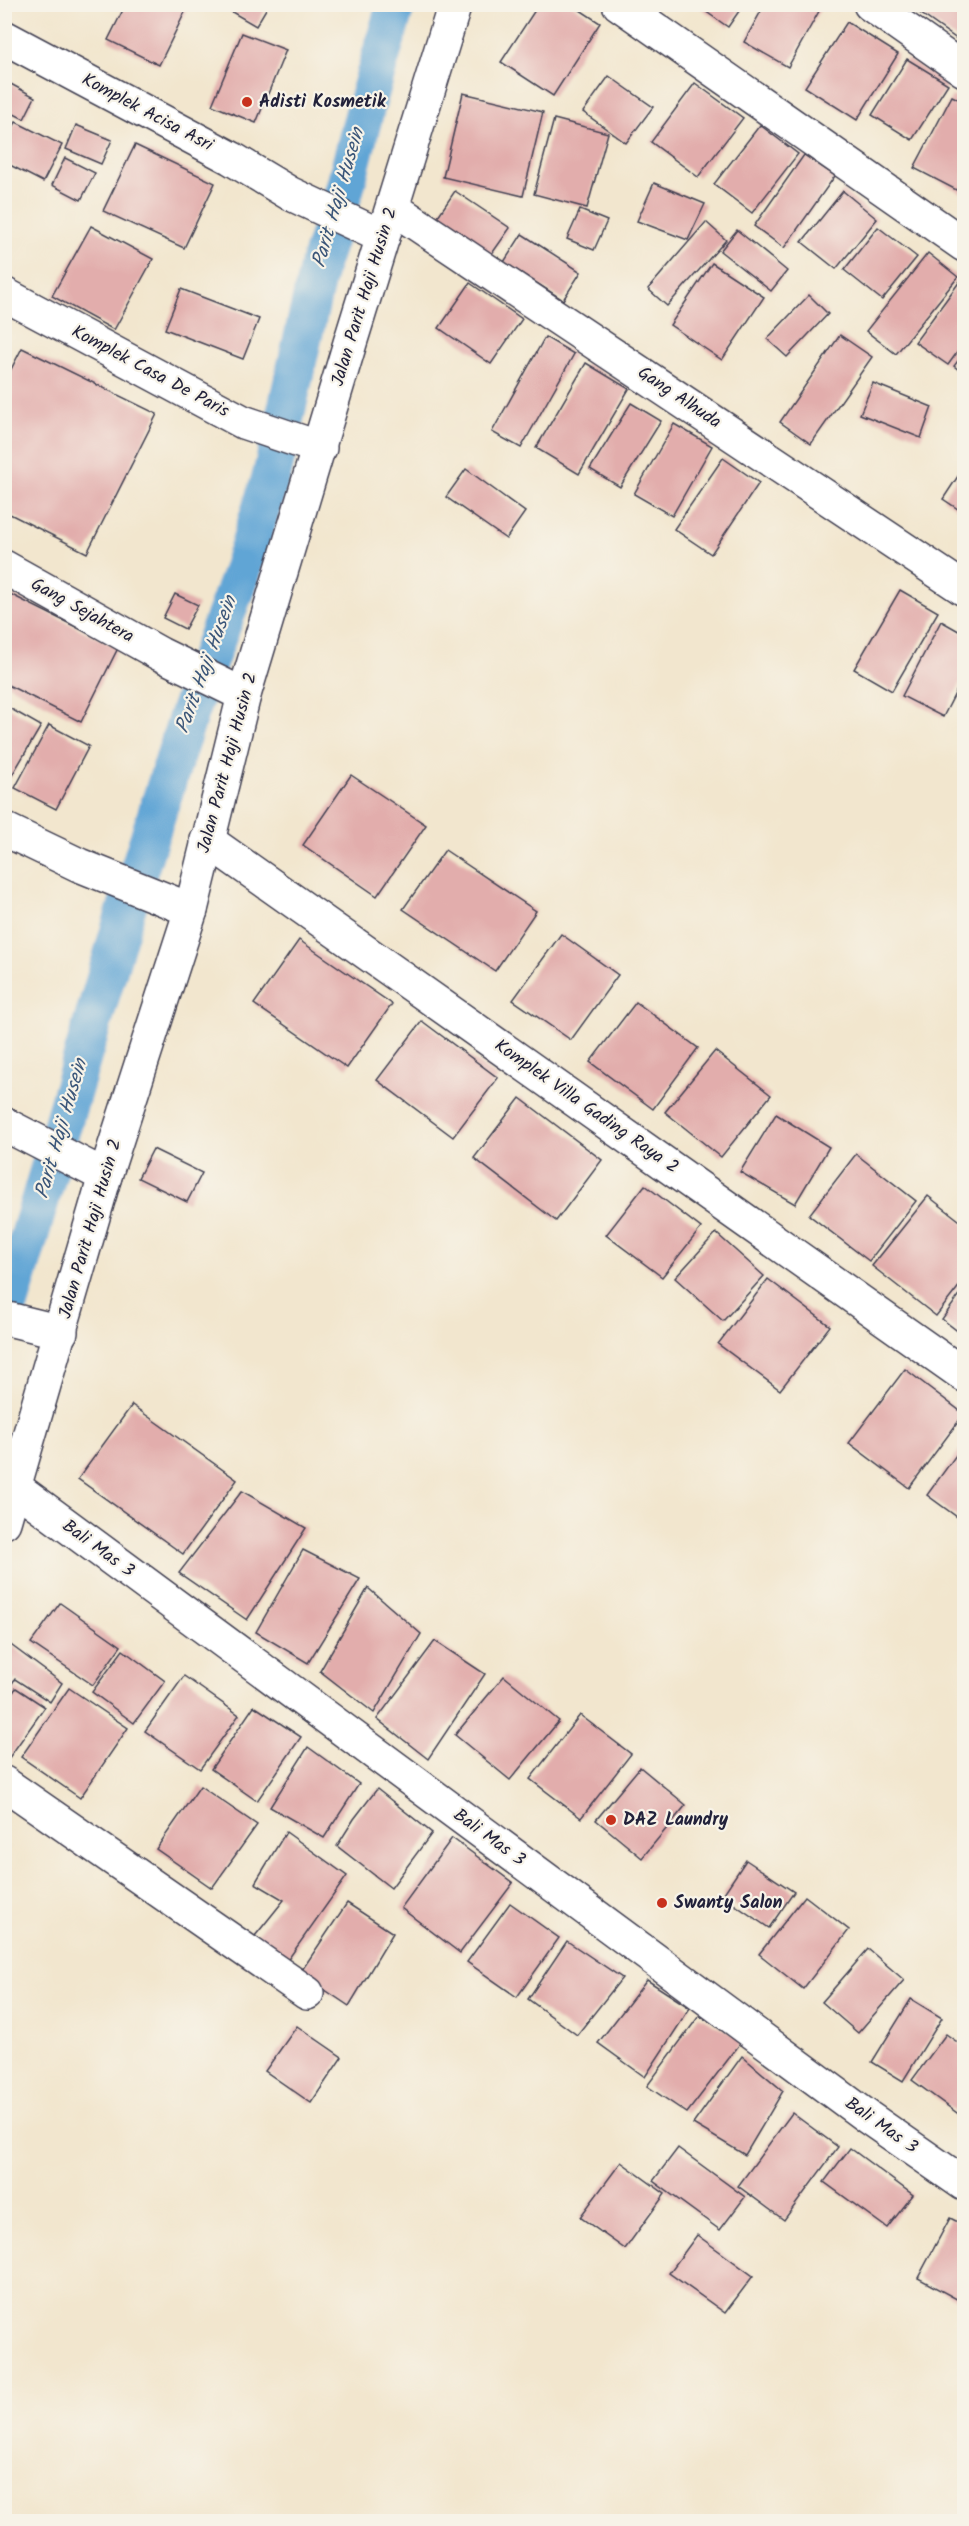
<svg xmlns="http://www.w3.org/2000/svg" width="969" height="2526" font-family="Kalam,sans-serif">
  <rect width="100%" height="100%" fill="#f7f3e8"/>
  <filter id="ink" filterUnits="userSpaceOnUse"><feTurbulence type="fractalNoise" baseFrequency=".0167" numOctaves="2"/><feDisplacementMap in="SourceGraphic" scale="12" xChannelSelector="R" yChannelSelector="G"/><feConvolveMatrix kernelMatrix="1 2 1 2 8 2 1 2 1" color-interpolation-filters="sRGB"/></filter>
  <filter id="wash" filterUnits="userSpaceOnUse"><feTurbulence type="fractalNoise" baseFrequency=".008" numOctaves="4" result="noise"/><feDisplacementMap in="SourceGraphic" scale="24" xChannelSelector="R" yChannelSelector="G"/><feGaussianBlur stdDeviation="1.35" result="paint"/><feColorMatrix in="noise" values="0 0 0 0 0 0 0 0 0 0 0 0 0 0 0 0 0 1.4 0 .05"/><feComposite in="paint" operator="in"/></filter>
  <g filter="url(#wash)">
    <rect width="100%" height="100%" fill="#f2e6ce"/>
    <g fill="none" stroke-linecap="round" stroke-linejoin="round">
      <path stroke="#60a5d5" stroke-width="39" d="M4,1322L122,923L189,713L240,576L272,474L319,266L345,188L365,110L396,4"/>
    </g>
    <g id="blocks">
      <g fill="#e2adac">
        <path d="M126,4L188,6L159,65L108,40Z"/>
        <path d="M218,4H269L256,26Z"/>
        <path d="M539,4H571L600,23L553,96L501,62Z"/>
        <path d="M695,4H744L728,27Z"/>
        <path d="M765,4H823L788,67L744,42Z"/>
        <path d="M907,4H964V44Z"/>
        <path d="M847,22L898,54L857,120L805,87Z"/>
        <path d="M242,33L286,50L256,123L212,105Z"/>
        <path d="M907,59L948,84L912,140L872,115Z"/>
        <path d="M609,76L653,107L626,143L583,112Z"/>
        <path d="M7,82L35,97L24,119L4,109V87Z"/>
        <path d="M695,83L743,118L698,177L651,142Z"/>
        <path d="M463,93L543,112L523,196L443,177Z"/>
        <path d="M952,96L964,102V194L914,168Z"/>
        <path d="M554,119L608,133L587,208L534,194Z"/>
        <path d="M16,122L62,145L43,182L4,162V144Z"/>
        <path d="M76,125L112,140L101,164L66,149Z"/>
        <path d="M760,125L798,154L752,213L714,184Z"/>
        <path d="M135,145L215,183L184,248L103,211Z"/>
        <path d="M804,155L835,176L784,248L754,226Z"/>
        <path d="M65,158L95,173L81,200L52,185Z"/>
        <path d="M654,183L705,204L688,240L637,221Z"/>
        <path d="M455,191L510,228L491,255L436,219Z"/>
        <path d="M843,191L877,219L836,269L802,242Z"/>
        <path d="M580,210L607,221L594,250L567,239Z"/>
        <path d="M706,222L726,240L667,306L648,289Z"/>
        <path d="M91,226L153,259L114,330L52,296Z"/>
        <path d="M878,227L917,257L882,300L844,270Z"/>
        <path d="M737,230L787,271L771,291L720,251Z"/>
        <path d="M522,234L581,272L563,300L504,262Z"/>
        <path d="M928,253L958,277L896,354L866,331Z"/>
        <path d="M712,263L764,297L722,360L670,325Z"/>
        <path d="M963,277L964,278V343L948,365L915,342Z"/>
        <path d="M470,283L522,319L491,364L439,328Z"/>
        <path d="M181,289L259,319L243,359L165,329Z"/>
        <path d="M809,295L828,314L787,357L767,339Z"/>
        <path d="M840,335L872,357L811,444L780,422Z"/>
        <path d="M545,337L574,354L521,448L492,432Z"/>
        <path d="M22,348L157,414L87,553L4,511V383Z"/>
        <path d="M964,353V374L954,366Z"/>
        <path d="M586,363L629,389L579,474L536,448Z"/>
        <path d="M873,383L932,407L921,438L860,414Z"/>
        <path d="M631,403L661,421L620,487L590,469Z"/>
        <path d="M674,424L712,446L672,516L634,494Z"/>
        <path d="M723,458L759,483L711,554L674,529Z"/>
        <path d="M964,467V513L943,499Z"/>
        <path d="M466,469L525,512L506,539L446,497Z"/>
        <path d="M900,590L938,612L892,691L854,669Z"/>
        <path d="M4,591L118,648L81,722L4,683Z"/>
        <path d="M175,594L198,605L185,629L163,618Z"/>
        <path d="M941,621L964,634V676L943,717L902,696Z"/>
        <path d="M4,705L41,726L11,777L4,773Z"/>
        <path d="M49,725L89,746L56,809L15,788Z"/>
        <path d="M351,775L426,825L377,896L303,845Z"/>
        <path d="M445,850L536,911L495,971L403,909Z"/>
        <path d="M561,934L618,975L571,1040L513,1000Z"/>
        <path d="M299,940L392,1004L347,1068L254,1004Z"/>
        <path d="M636,1002L698,1048L653,1109L590,1062Z"/>
        <path d="M422,1021L498,1078L453,1137L377,1080Z"/>
        <path d="M715,1051L771,1095L721,1157L665,1112Z"/>
        <path d="M520,1098L602,1160L556,1221L474,1158Z"/>
        <path d="M776,1114L829,1147L795,1204L740,1172Z"/>
        <path d="M153,1149L202,1173L187,1202L138,1178Z"/>
        <path d="M856,1154L916,1201L869,1261L809,1215Z"/>
        <path d="M645,1185L701,1228L662,1277L606,1235Z"/>
        <path d="M928,1196L964,1224V1280L936,1316L872,1266Z"/>
        <path d="M716,1233L764,1276L723,1321L675,1278Z"/>
        <path d="M768,1279L830,1326L780,1390L718,1344Z"/>
        <path d="M964,1289V1336L942,1319Z"/>
        <path d="M905,1369L964,1414L909,1488L849,1443Z"/>
        <path d="M132,1405L237,1480L183,1554L78,1479Z"/>
        <path d="M964,1444V1522L927,1495Z"/>
        <path d="M242,1491L306,1528L247,1620L179,1573Z"/>
        <path d="M303,1550L360,1579L308,1663L256,1632Z"/>
        <path d="M368,1588L421,1634L374,1713L320,1671Z"/>
        <path d="M60,1603L121,1646L93,1685L31,1643Z"/>
        <path d="M4,1640L62,1683L50,1702L15,1679L4,1695Z"/>
        <path d="M435,1641L485,1674L428,1759L377,1719Z"/>
        <path d="M123,1650L165,1681L134,1723L92,1692Z"/>
        <path d="M184,1676L239,1715L200,1769L145,1731Z"/>
        <path d="M504,1676L559,1721L510,1780L455,1735Z"/>
        <path d="M16,1688L45,1707L6,1762L4,1699L7,1701Z"/>
        <path d="M69,1688L128,1728L80,1798L21,1757Z"/>
        <path d="M254,1706L301,1737L257,1801L211,1769Z"/>
        <path d="M580,1715L631,1754L581,1818L530,1779Z"/>
        <path d="M308,1747L359,1784L324,1838L270,1807Z"/>
        <path d="M640,1767L686,1805L642,1858L596,1820Z"/>
        <path d="M200,1786L257,1825L212,1888L156,1849Z"/>
        <path d="M377,1789L432,1833L391,1888L337,1846L354,1819Z"/>
        <path d="M286,1832L347,1876L287,1961L255,1936L284,1900L255,1883Z"/>
        <path d="M452,1838L513,1883L460,1953L401,1908Z"/>
        <path d="M746,1860L794,1892L769,1928L722,1896Z"/>
        <path d="M805,1896L849,1930L803,1989L759,1954Z"/>
        <path d="M347,1903L393,1933L349,2006L300,1973Z"/>
        <path d="M510,1903L559,1938L517,1997L467,1962Z"/>
        <path d="M567,1941L622,1978L577,2035L528,1999Z"/>
        <path d="M868,1949L904,1980L858,2033L822,2002Z"/>
        <path d="M647,1980L690,2008L645,2077L598,2043Z"/>
        <path d="M911,1999L942,2018L903,2081L872,2062Z"/>
        <path d="M699,2016L743,2040L687,2113L647,2086Z"/>
        <path d="M297,2026L342,2057L311,2103L265,2071Z"/>
        <path d="M946,2034L964,2047V2118L912,2080Z"/>
        <path d="M742,2056L783,2091L745,2155L693,2124Z"/>
        <path d="M792,2113L838,2147L784,2220L738,2186Z"/>
        <path d="M678,2148L745,2197L720,2230L653,2181Z"/>
        <path d="M850,2148L913,2195L887,2228L824,2182Z"/>
        <path d="M621,2162L665,2194L625,2249L580,2217Z"/>
        <path d="M950,2218L964,2225V2303L918,2278Z"/>
        <path d="M697,2235L753,2276L725,2313L669,2273Z"/>
      </g>
    </g>
  </g>
  <g filter="url(#ink)">
    <use href="#blocks" fill-opacity="0" stroke="#413f51" stroke-width="1.5"/>
    <g fill="none" stroke-linecap="round" stroke-linejoin="round">
      <defs>
        <g id="minor">
          <path d="M619,4L964,245"/>
          <path d="M870,4L964,70"/>
          <path d="M4,37L231,158L289,193L383,237"/>
          <path d="M393,208L964,589"/>
          <path d="M4,294L243,422L320,448"/>
          <path d="M4,567L160,654L244,695"/>
          <path d="M4,829L79,865L191,910"/>
          <path d="M207,840L964,1375"/>
          <path d="M4,1124L105,1176"/>
          <path d="M4,1318L61,1332"/>
          <path d="M16,1488L869,2118L964,2184"/>
          <path d="M4,1522L105,1176L191,910L244,695L350,343L455,4"/>
          <path d="M4,1783L307,1993"/>
        </g>
      </defs>
      <use href="#minor" stroke="#413f51" stroke-width="36"/>
      <use href="#minor" stroke="#fff" stroke-width="33"/>
    </g>
  </g>
  <g fill="#c8321e" stroke="#f7f3e8" stroke-width="2">
    <circle cx="247" cy="102" r="6"/>
    <circle cx="611" cy="1820" r="6"/>
    <circle cx="662" cy="1903" r="6"/>
  </g>
  <g text-anchor="middle" dominant-baseline="central" stroke-width="4.5" stroke-linejoin="round" paint-order="stroke">
    <g font-size="18" font-weight="bold" fill="#22223b" stroke="#f7f3e8" text-anchor="start">
      <text x="259" y="102">Adisti Kosmetik</text>
      <text x="623" y="1820">DAZ Laundry</text>
      <text x="674" y="1903">Swanty Salon</text>
    </g>
    <g font-size="18" fill="#22223b" stroke="#f7f3e8">
      <text transform="translate(147 113) rotate(28)">Komplek Acisa Asri</text>
      <text transform="translate(365 297) rotate(-73)">Jalan Parit Haji Husin 2</text>
      <text transform="translate(150 372) rotate(28)">Komplek Casa De Paris</text>
      <text transform="translate(679 398) rotate(34)">Gang Alhuda</text>
      <text transform="translate(82 611) rotate(29)">Gang Sejahtera</text>
      <text transform="translate(228 763) rotate(-75)">Jalan Parit Haji Husin 2</text>
      <text transform="translate(586 1107) rotate(35)">Komplek Villa Gading Raya 2</text>
      <text transform="translate(91 1229) rotate(-74)">Jalan Parit Haji Husin 2</text>
      <text transform="translate(98 1549) rotate(36)">Bali Mas 3</text>
      <text transform="translate(489 1838) rotate(36)">Bali Mas 3</text>
      <text transform="translate(881 2126) rotate(35)">Bali Mas 3</text>
    </g>
    <g font-size="20" font-style="italic" fill="#3b5679" stroke="#f7f3e8">
      <text transform="translate(339 198) rotate(-74)">Parit Haji Husein</text>
      <text transform="translate(207 665) rotate(-70)">Parit Haji Husein</text>
      <text transform="translate(62 1129) rotate(-74)">Parit Haji Husein</text>
    </g>
  </g>
  <rect width="969" height="2526" fill="none" stroke="#f7f3e8" stroke-width="24"/>
</svg>
